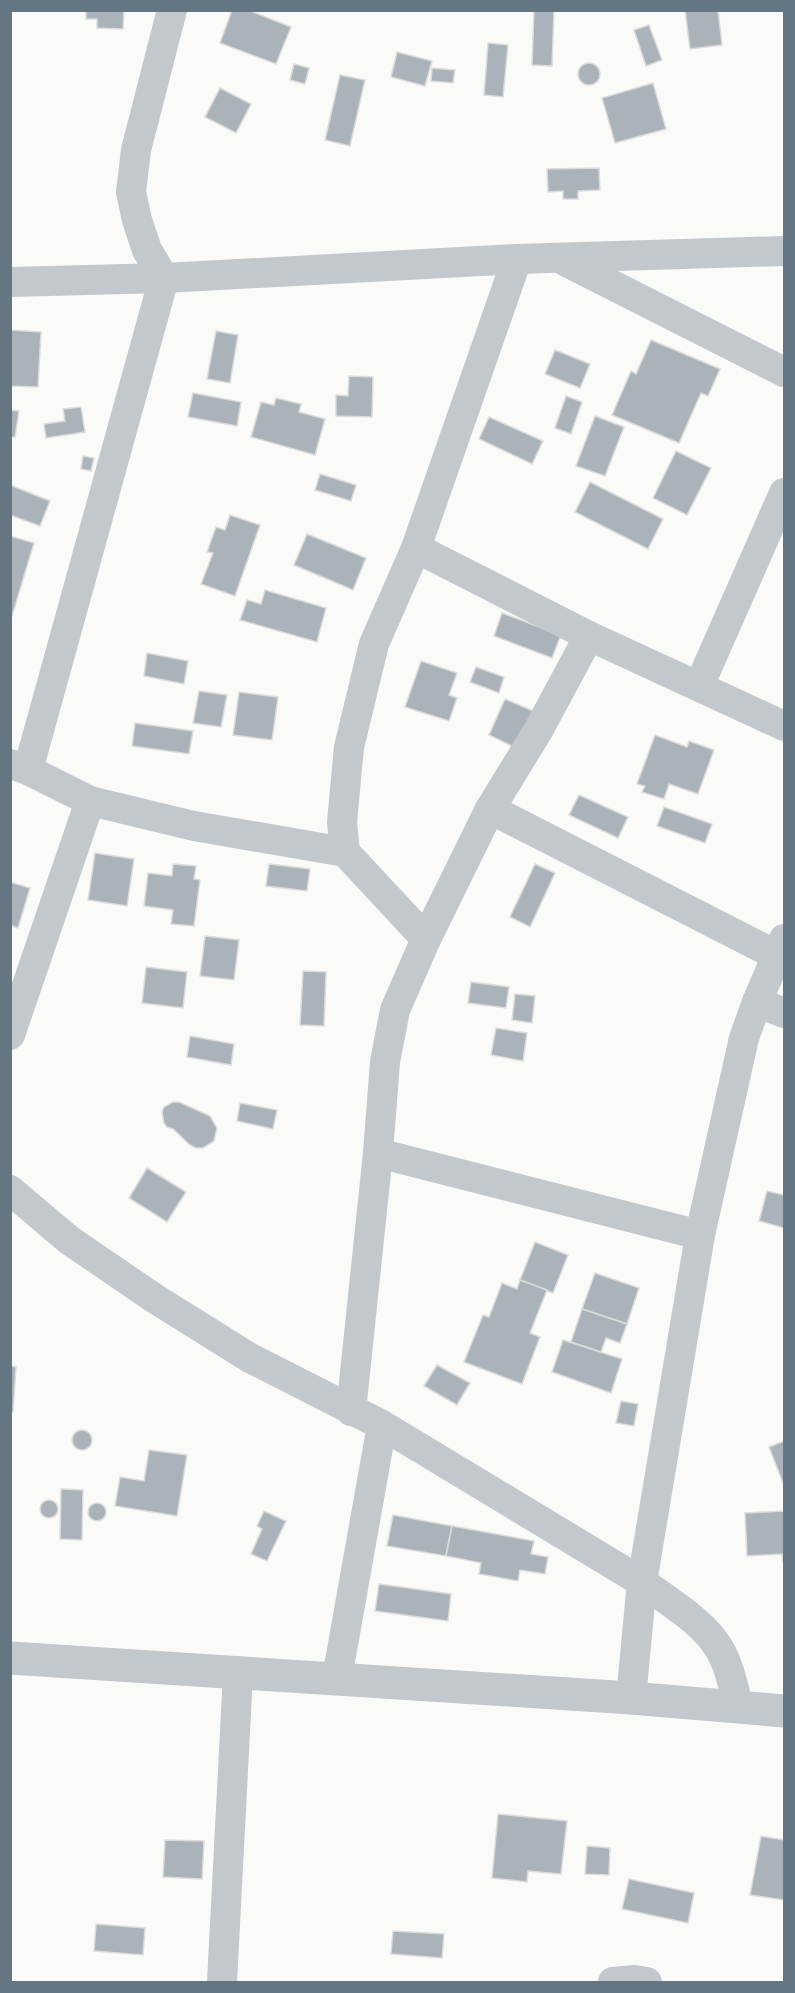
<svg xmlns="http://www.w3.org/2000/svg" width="795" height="1993" font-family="Signika,sans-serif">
  <rect width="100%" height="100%" fill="#fafaf8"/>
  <g fill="#aab3b9" stroke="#dcdcda" stroke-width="1.5">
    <path d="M86,10H124L123,29L97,28V19H86Z"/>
    <path d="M232,10H248L291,27L276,64L220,43Z"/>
    <path d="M534,10H554L552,66L532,65Z"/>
    <path d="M685,10H718L722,45L690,49Z"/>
    <path d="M649,25L662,60L646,66L634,30Z"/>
    <path d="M488,43L508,45L503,97L484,95Z"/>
    <path d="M397,52L432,61L425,86L391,77Z"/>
    <circle cx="589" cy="74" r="11"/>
    <path d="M294,64L309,68L305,84L290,80Z"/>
    <path d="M432,68L455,70L453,83L431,81Z"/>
    <path d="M340,75L365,80L350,146L325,140Z"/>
    <path d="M653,83L666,129L615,143L602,98Z"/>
    <path d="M220,88L251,104L236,133L205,117Z"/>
    <path d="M599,168L600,190L578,191V199H563V191L548,192L547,169Z"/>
    <path d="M10,330L41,332L38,387L10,386Z"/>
    <path d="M216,331L238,335L230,383L207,379Z"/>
    <path d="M651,340L720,369L708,396L701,393L679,443L612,415L631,371L636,374Z"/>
    <path d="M555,350L590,364L580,388L545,374Z"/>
    <path d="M349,376L373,377L372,417L336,416V395L348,396Z"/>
    <path d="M193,393L241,402L237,426L188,417Z"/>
    <path d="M566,396L582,402L571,434L555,428Z"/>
    <path d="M276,398L301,404L299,412L325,419L315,455L251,437L261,402L274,405Z"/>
    <path d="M81,407L85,432L46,438L44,424L65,421L63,409Z"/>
    <path d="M10,410L19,411L15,437H10Z"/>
    <path d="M595,416L624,427L605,476L576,466Z"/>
    <path d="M489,417L543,441L532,464L479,439Z"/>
    <path d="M676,451L711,468L687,515L653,498Z"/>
    <path d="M83,456L94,458L91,471L81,469Z"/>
    <path d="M320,474L356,485L351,501L315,490Z"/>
    <path d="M590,482L663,519L648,549L575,512Z"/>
    <path d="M10,485L50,501L40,526L10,515Z"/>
    <path d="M230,515L260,525L235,596L201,584L213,553L207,552L216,527L225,530Z"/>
    <path d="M307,534L366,558L353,590L294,565Z"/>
    <path d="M10,536L34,543L12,616H10Z"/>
    <path d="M265,590L326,608L317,642L240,620L247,600L261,604Z"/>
    <path d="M502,613L561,635L552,658L494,636Z"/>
    <path d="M147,653L188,661L184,684L144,676Z"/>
    <path d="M421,661L457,673L449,695L457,698L449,721L405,707Z"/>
    <path d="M476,667L504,677L499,693L470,682Z"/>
    <path d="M199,691L227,695L221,727L193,723Z"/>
    <path d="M239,692L278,697L272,740L233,735Z"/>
    <path d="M505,699L533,711L516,748L489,735Z"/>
    <path d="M135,723L193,731L189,754L132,746Z"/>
    <path d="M655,735L687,747L689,741L714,750L698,794L669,784L664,799L642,792L645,786L637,784Z"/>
    <path d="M579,795L628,817L618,838L569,815Z"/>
    <path d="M664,807L712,824L705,843L657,826Z"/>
    <path d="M95,853L134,859L127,906L88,900Z"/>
    <path d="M173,864L196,866L194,879L200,880L194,926L171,924L173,910L144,906L148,873L172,876Z"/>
    <path d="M269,864L310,869L307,891L266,886Z"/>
    <path d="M535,864L555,873L530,927L510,917Z"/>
    <path d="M10,882L30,888L18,928L10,925Z"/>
    <path d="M205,936L239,940L234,980L200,976Z"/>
    <path d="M146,967L187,972L183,1008L142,1003Z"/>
    <path d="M303,971L326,972L324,1026L300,1025Z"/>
    <path d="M471,982L509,987L506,1008L468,1003Z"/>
    <path d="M515,994L535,996L532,1023L512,1020Z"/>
    <path d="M496,1028L527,1033L523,1061L491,1055Z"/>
    <path d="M190,1036L234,1044L231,1065L187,1057Z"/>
    <path d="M173,1102H179L210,1116L217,1128L214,1141L203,1148H196L190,1145L173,1129L167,1127L164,1123L162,1112L164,1107Z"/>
    <path d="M240,1103L277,1110L273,1129L237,1121Z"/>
    <path d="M147,1168L186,1192L167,1222L129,1198Z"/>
    <path d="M767,1191L784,1195V1228L759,1221Z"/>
    <path d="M535,1242L568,1255L553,1293L520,1280Z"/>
    <path d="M595,1273L639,1288L627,1324L582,1309Z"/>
    <path d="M520,1280L547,1290L530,1333L540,1337L522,1384L464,1362L483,1315L489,1317L502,1283L517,1289Z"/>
    <path d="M582,1309L627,1324L620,1343L606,1338L601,1352L571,1342Z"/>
    <path d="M563,1340L622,1359L611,1393L552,1372Z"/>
    <path d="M437,1365L470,1383L457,1405L424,1386Z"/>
    <path d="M10,1366L16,1367L13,1412H10Z"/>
    <path d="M621,1401L638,1404L634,1426L616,1423Z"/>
    <circle cx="82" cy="1440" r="10"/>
    <path d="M784,1441V1483H783L769,1447Z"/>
    <path d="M149,1450L187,1455L177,1516L115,1506L120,1477L144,1481Z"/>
    <path d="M61,1489L83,1490L82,1540L60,1539Z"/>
    <circle cx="49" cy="1509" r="9"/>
    <circle cx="97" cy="1512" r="9"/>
    <path d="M264,1511L286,1521L267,1561L251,1554L262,1529L257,1526Z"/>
    <path d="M784,1511V1562H783L782,1554L747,1556L745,1513Z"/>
    <path d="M393,1515L452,1526L446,1556L387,1546Z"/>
    <path d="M452,1526L534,1541L531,1554L548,1557L545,1574L520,1570L518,1581L479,1574L481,1563L446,1556Z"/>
    <path d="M379,1584L451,1594L448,1621L375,1611Z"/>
    <path d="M498,1814L567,1821L561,1874L528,1871L527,1882L492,1878Z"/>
    <path d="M761,1836L784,1840V1900L750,1895Z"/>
    <path d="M165,1840L204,1841L202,1879L163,1877Z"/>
    <path d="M587,1846L610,1848L609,1875L585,1874Z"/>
    <path d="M629,1879L694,1893L688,1923L622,1909Z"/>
    <path d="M96,1924L145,1928L143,1955L94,1951Z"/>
    <path d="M393,1931L444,1934L442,1958L391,1954Z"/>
  </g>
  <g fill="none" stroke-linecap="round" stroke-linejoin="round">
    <g stroke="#c3c8cc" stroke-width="30">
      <path d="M565,261L784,372"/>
      <path d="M10,282L164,278L517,259L784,251"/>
      <path d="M416,548L589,636L784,726"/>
      <path d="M699,686L784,493"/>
      <path d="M10,764L28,770L90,801L194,826L345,852L426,939"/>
      <path d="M28,770L164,278L147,250L137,220L131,192L136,150L172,10"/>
      <path d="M490,809L778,956"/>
      <path d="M345,852L342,822L349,747L374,644L416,548L517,259"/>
      <path d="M757,1002L784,1013"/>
      <path d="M10,1035L90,801"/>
      <path d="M378,1153L700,1235"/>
      <path d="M10,1190L69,1240L154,1298L250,1358L382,1425L642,1582C664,1598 698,1619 714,1641C728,1659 733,1684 738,1706"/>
      <path d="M351,1411L378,1153L385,1062L395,1010L426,939L490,809L539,729L589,636"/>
      <path d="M337,1678L382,1425"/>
      <path d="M631,1698L642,1582L700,1235L744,1038L757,1002L784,939"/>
      <path d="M222,1982L238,1674"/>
      <path d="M613,1982L634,1980L647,1982"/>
    </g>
    <path stroke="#c3c8cc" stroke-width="33" d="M10,1658L631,1698L784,1711"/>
  </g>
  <rect width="795" height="1993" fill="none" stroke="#657683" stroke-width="24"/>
</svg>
